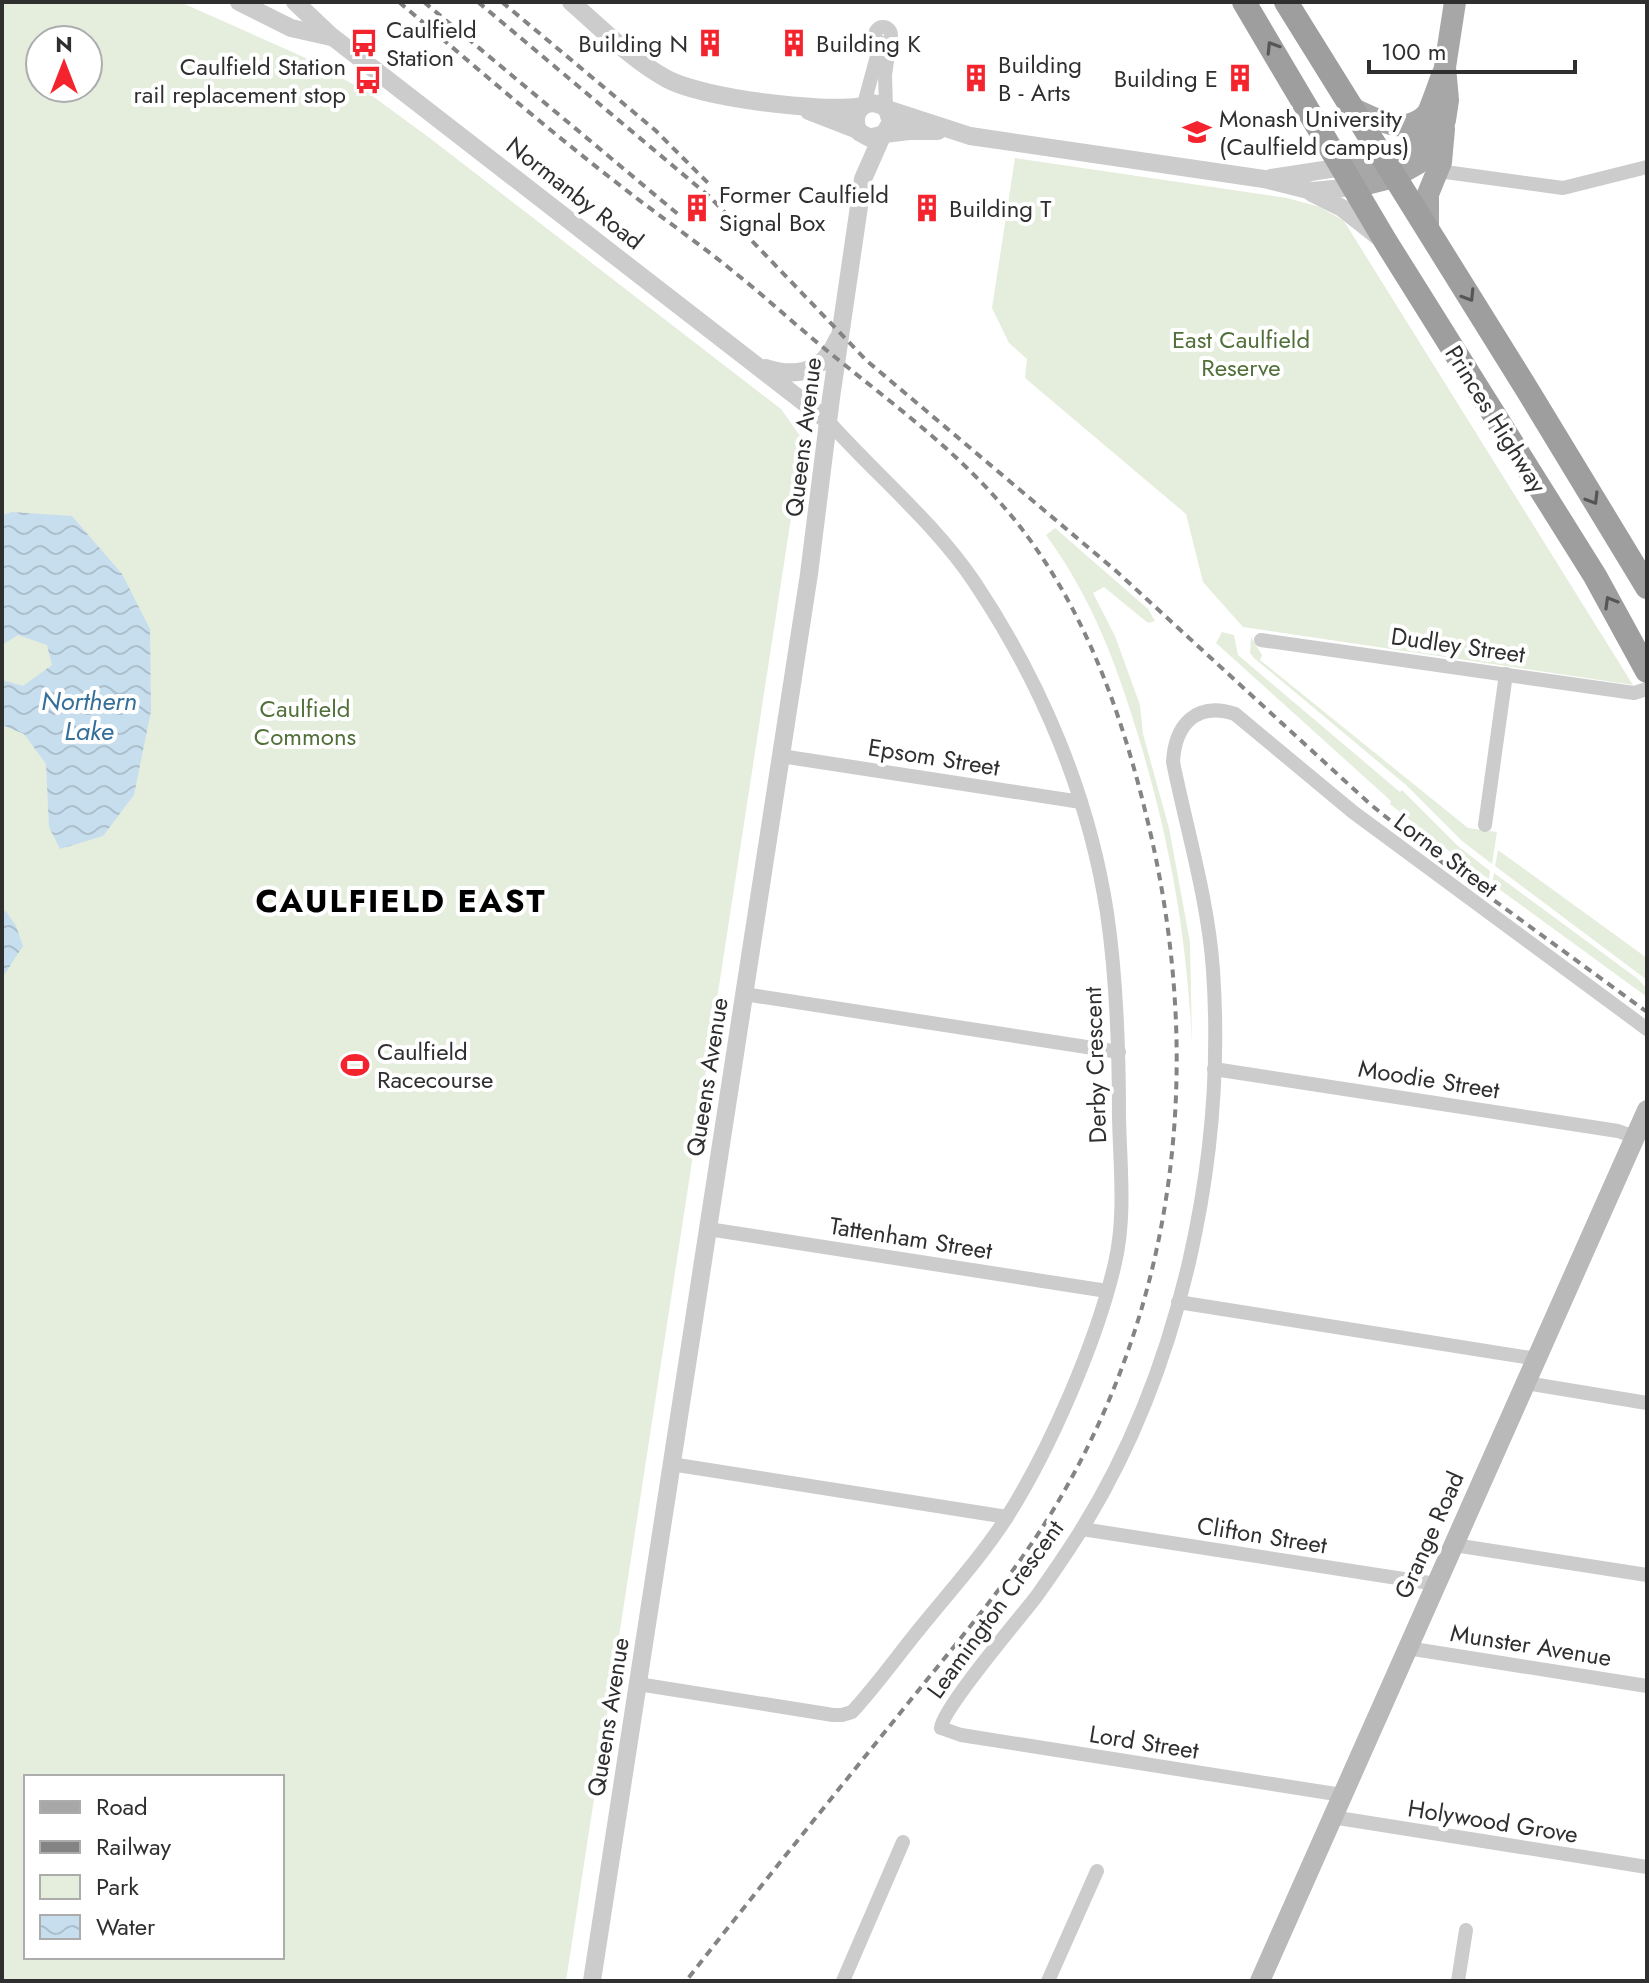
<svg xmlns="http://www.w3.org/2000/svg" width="1649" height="1983" font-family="Jost,sans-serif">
  <defs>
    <pattern id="water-waves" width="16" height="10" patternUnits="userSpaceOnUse" patternTransform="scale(2)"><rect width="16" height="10" fill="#c7deef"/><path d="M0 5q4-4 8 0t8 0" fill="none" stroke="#abbfcd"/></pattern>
  </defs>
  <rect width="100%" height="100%" fill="#fff"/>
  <g fill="#e5eedc" fill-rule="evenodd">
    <path d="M2,2H180L308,59L367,92L431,139L781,409L803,440L566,1981H2ZM40,40H88V88H40ZM26,1777H282V1957H26Z"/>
    <path d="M1015,158L1287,198L1320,207L1344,221L1633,685L1243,627L1203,582L1186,514L1025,378L1027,359L1009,343L992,308Z"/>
    <path d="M1055,528L1148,609L1155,621L1148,623L1104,587L1093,593L1115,636L1140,705L1143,734L1169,828L1190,942L1192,1045C1187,938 1171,847 1141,745C1117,666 1095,603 1046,535Z"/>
    <path d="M1222,632L1234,635L1238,655L1400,792L1402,790L1458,846L1490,871L1489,879L1464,863L1390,804L1391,801L1216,643Z"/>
    <path d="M1251,637L1262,655L1260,660L1468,828L1497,832L1492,864L1462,841L1406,785L1254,658L1250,653Z"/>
    <path d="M1498,850L1647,958V980L1495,866Z"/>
    <path d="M1494,873L1638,979L1647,989V997L1492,884Z"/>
  </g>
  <g fill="url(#water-waves)">
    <path d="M12,512L72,516L122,574L150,629L151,711L134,795L103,836L60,849L49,827L46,764L24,734L2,725V680L23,686L52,665L47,645L18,635L2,645V515Z"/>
    <path d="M6,911L16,926L23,946L2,978V912Z"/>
  </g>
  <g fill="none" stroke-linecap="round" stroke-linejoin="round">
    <g stroke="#ccc" stroke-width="14">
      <circle cx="883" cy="35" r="8"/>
      <path d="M864,104L877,56L876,38"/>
      <path d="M886,108L885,75L890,40"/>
      <path d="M1438,171L1563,188L1647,167"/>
      <path d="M1261,640L1634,693L1647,689"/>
      <path d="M781,756L1081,802"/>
      <path d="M1485,825L1506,674"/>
      <path d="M744,994L1119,1052"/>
      <path d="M1214,1069L1618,1131L1635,1137"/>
      <path d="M708,1229L1107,1291"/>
      <path d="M1178,1302L1537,1359"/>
      <path d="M1526,1383L1647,1403"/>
      <path d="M671,1464L1007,1517"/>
      <path d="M1082,1529L1436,1584"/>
      <path d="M1454,1545L1647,1575"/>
      <path d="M1407,1648L1647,1686"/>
      <path d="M638,1684L833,1715H842L852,1712C877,1685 898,1655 921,1627C950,1591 982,1556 1007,1517C1050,1449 1097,1341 1115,1263C1126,1216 1120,1165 1119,1117C1119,1049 1117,981 1107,913C1089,795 1041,682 975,583C935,523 876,475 828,421"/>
      <path d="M1342,1795L961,1735L941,1728C942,1709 1019,1619 1036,1597C1051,1576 1066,1554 1080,1532C1181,1370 1226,1159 1213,970C1208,899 1187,831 1173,762C1175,725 1196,701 1235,714L1353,812L1647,1029"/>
      <path d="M1332,1817L1647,1867"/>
      <path d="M843,1981L903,1842"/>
      <path d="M1048,1981L1097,1871"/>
      <path d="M1458,1981L1466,1930"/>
    </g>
    <g stroke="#ccc" stroke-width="18">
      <path d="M239,2L291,28L331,37"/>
      <path d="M295,2L330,35L828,421"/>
      <path d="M571,2C601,28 632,60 667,79C703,98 822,113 862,106"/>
      <path d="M887,109L891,122L884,134L870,138L859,132C848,111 868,94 887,109L970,136L1264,179L1312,191L1354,187"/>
      <path d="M809,111L858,130"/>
      <path d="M884,134L909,131H938"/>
      <path d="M1271,178L1343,167"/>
      <path d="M1312,193L1342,208L1380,238"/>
      <path d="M766,368C797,378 823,372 837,340"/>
      <path d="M592,1981L809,574L831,398L863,179L882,136"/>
    </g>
    <path stroke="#b9b9b9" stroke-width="20" d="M1260,1981L1647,1110"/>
    <g stroke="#a7a7a7" stroke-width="22">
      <path d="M1354,109C1379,120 1404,137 1427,114"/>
      <path d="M1343,167C1359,165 1378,164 1393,158C1421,148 1433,96 1444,71"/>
      <path d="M1354,187L1394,177L1417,164L1428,152L1445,120L1448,100L1445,67L1455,2"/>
      <path d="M1428,230V194L1441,162L1444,129"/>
    </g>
    <g stroke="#9e9e9e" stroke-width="24">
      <path d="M1244,2L1386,242L1595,576L1647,671"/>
      <path d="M1286,2L1528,391L1647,587"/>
    </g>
    <g stroke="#848484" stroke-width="4" stroke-dasharray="8 6" stroke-linecap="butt">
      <path d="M399,2C471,63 542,125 617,183C655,213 696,241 734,272C763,295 790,320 819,344C878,393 943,439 995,497C1082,592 1124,716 1152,840C1202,1065 1178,1293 1062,1495C1019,1570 963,1635 909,1702C834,1795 759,1888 686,1981"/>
      <path d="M424,2L679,215"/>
      <path d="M478,2L710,197L867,361L1115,570L1370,804L1443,863L1647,1012"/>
      <path d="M502,2L655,130L708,183"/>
    </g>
  </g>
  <defs><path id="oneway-chevron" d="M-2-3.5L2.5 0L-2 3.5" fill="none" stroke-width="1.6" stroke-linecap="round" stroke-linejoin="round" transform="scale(2)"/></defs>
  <g stroke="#565656">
    <use href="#oneway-chevron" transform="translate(1272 47) rotate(-122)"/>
    <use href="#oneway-chevron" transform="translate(1469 296) rotate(58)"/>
    <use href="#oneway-chevron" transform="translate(1593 499) rotate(59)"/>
    <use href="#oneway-chevron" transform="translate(1610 602) rotate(-120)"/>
  </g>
  <defs>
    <symbol id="bus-bare" viewBox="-9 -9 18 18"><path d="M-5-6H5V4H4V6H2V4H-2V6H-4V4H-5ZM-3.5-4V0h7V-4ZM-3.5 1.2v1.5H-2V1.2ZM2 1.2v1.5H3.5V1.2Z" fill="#f4242f" stroke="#fff" stroke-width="2.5" paint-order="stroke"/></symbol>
    <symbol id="building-bare" viewBox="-9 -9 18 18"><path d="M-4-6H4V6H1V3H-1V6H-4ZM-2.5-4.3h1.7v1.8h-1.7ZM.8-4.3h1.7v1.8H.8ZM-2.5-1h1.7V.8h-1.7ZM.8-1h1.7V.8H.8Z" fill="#f4242f" stroke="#fff" stroke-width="2.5" paint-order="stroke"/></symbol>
    <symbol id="university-bare" viewBox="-9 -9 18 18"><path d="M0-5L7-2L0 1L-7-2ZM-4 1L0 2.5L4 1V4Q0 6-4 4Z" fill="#f4242f" stroke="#fff" stroke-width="2.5" paint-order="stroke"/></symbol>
    <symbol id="stadium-bare" viewBox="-9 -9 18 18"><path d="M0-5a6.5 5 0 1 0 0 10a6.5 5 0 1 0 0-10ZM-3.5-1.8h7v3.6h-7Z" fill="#f4242f" stroke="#fff" stroke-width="2.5" paint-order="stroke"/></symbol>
  </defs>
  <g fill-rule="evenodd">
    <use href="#bus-bare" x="344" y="23" width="40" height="40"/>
    <use href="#building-bare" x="690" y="23" width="40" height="40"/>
    <use href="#building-bare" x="774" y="23" width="40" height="40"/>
    <use href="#building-bare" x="956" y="58" width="40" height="40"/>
    <use href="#building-bare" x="1220" y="58" width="40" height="40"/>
    <use href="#bus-bare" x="348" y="60" width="40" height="40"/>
    <use href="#university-bare" x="1177" y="112" width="40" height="40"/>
    <use href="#building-bare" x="677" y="188" width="40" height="40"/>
    <use href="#building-bare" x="907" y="188" width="40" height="40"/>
    <use href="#stadium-bare" x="335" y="1045" width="40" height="40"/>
  </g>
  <g text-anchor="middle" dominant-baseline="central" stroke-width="8" stroke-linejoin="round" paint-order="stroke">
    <g font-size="24" fill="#2f2f2f" stroke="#fff" text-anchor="start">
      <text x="386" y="29">Caulfield<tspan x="386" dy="28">Station</tspan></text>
      <text x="688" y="43" text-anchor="end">Building N</text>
      <text x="816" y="43">Building K</text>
      <text x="998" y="64">Building<tspan x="998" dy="28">B - Arts</tspan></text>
      <text x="346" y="66" text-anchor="end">Caulfield Station<tspan x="346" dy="28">rail replacement stop</tspan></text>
      <text x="1218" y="78" text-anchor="end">Building E</text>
      <text x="1219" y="118">Monash University<tspan x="1219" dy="28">(Caulfield campus)</tspan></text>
      <text x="719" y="194">Former Caulfield<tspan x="719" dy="28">Signal Box</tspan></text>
      <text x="949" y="208">Building T</text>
      <text x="377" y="1051">Caulfield<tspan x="377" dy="28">Racecourse</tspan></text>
    </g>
    <g font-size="24" fill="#2f2f2f" stroke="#fff">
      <text transform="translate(575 193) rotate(38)">Normanby Road</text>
      <text transform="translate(1496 419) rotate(58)">Princes Highway</text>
      <text transform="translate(803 437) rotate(-83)">Queens Avenue</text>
      <text transform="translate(1458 645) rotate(8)">Dudley Street</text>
      <text transform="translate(934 757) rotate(9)">Epsom Street</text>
      <text transform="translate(1446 855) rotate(37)">Lorne Street</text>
      <text transform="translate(1095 1065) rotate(-92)">Derby Crescent</text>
      <text transform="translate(707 1077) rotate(-81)">Queens Avenue</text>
      <text transform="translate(1429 1079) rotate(9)">Moodie Street</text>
      <text transform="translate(911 1238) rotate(9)">Tattenham Street</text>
      <text transform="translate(1262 1535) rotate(9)">Clifton Street</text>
      <text transform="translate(1429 1535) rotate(-66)">Grange Road</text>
      <text transform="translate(995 1609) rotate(-54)">Leamington Crescent</text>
      <text transform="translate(1531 1645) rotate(9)">Munster Avenue</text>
      <text transform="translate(608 1717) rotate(-81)">Queens Avenue</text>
      <text transform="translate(1144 1742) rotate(9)">Lord Street</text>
      <text transform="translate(1493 1821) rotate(9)">Holywood Grove</text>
    </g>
    <g font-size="24" fill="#516f39" stroke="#fff">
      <text x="1241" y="339">East Caulfield<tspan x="1241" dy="28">Reserve</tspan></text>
      <text x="305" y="708">Caulfield<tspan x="305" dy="28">Commons</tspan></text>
    </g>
    <g font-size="26" font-style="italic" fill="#367099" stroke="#fff">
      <text x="89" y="701">Northern<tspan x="89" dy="30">Lake</tspan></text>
    </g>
    <g font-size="32" font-weight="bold" letter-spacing="2" fill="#000" stroke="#fff">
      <text x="401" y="901">CAULFIELD EAST</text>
    </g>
  </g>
  <rect width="1649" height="1983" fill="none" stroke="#2f2f2f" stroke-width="8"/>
  <rect x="24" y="1775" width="260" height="184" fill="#ffffff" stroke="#acacac" stroke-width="2"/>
  <rect x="40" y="1801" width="40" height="12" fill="#a7a7a7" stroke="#acacac" stroke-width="2"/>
  <text x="96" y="1815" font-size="24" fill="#2f2f2f">Road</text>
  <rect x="40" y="1841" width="40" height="12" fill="#848484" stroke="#acacac" stroke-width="2"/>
  <text x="96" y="1855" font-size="24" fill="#2f2f2f">Railway</text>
  <rect x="40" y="1875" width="40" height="24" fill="#e5eedc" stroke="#acacac" stroke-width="2"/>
  <text x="96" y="1895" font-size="24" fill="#2f2f2f">Park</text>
  <rect x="40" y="1915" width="40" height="24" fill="url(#water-waves)" stroke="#acacac" stroke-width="2"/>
  <text x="96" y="1935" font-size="24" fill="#2f2f2f">Water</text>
  <g transform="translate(64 64)"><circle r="38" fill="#ffffff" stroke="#acacac" stroke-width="2"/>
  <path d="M0-6L14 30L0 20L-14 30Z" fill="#f4242f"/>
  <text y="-12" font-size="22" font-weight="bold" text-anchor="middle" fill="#2f2f2f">N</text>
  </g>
  <path d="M1369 60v12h206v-12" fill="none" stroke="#2f2f2f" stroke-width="4"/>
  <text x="1381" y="60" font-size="24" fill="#2f2f2f" stroke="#ffffff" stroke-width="6" paint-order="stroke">100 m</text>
</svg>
